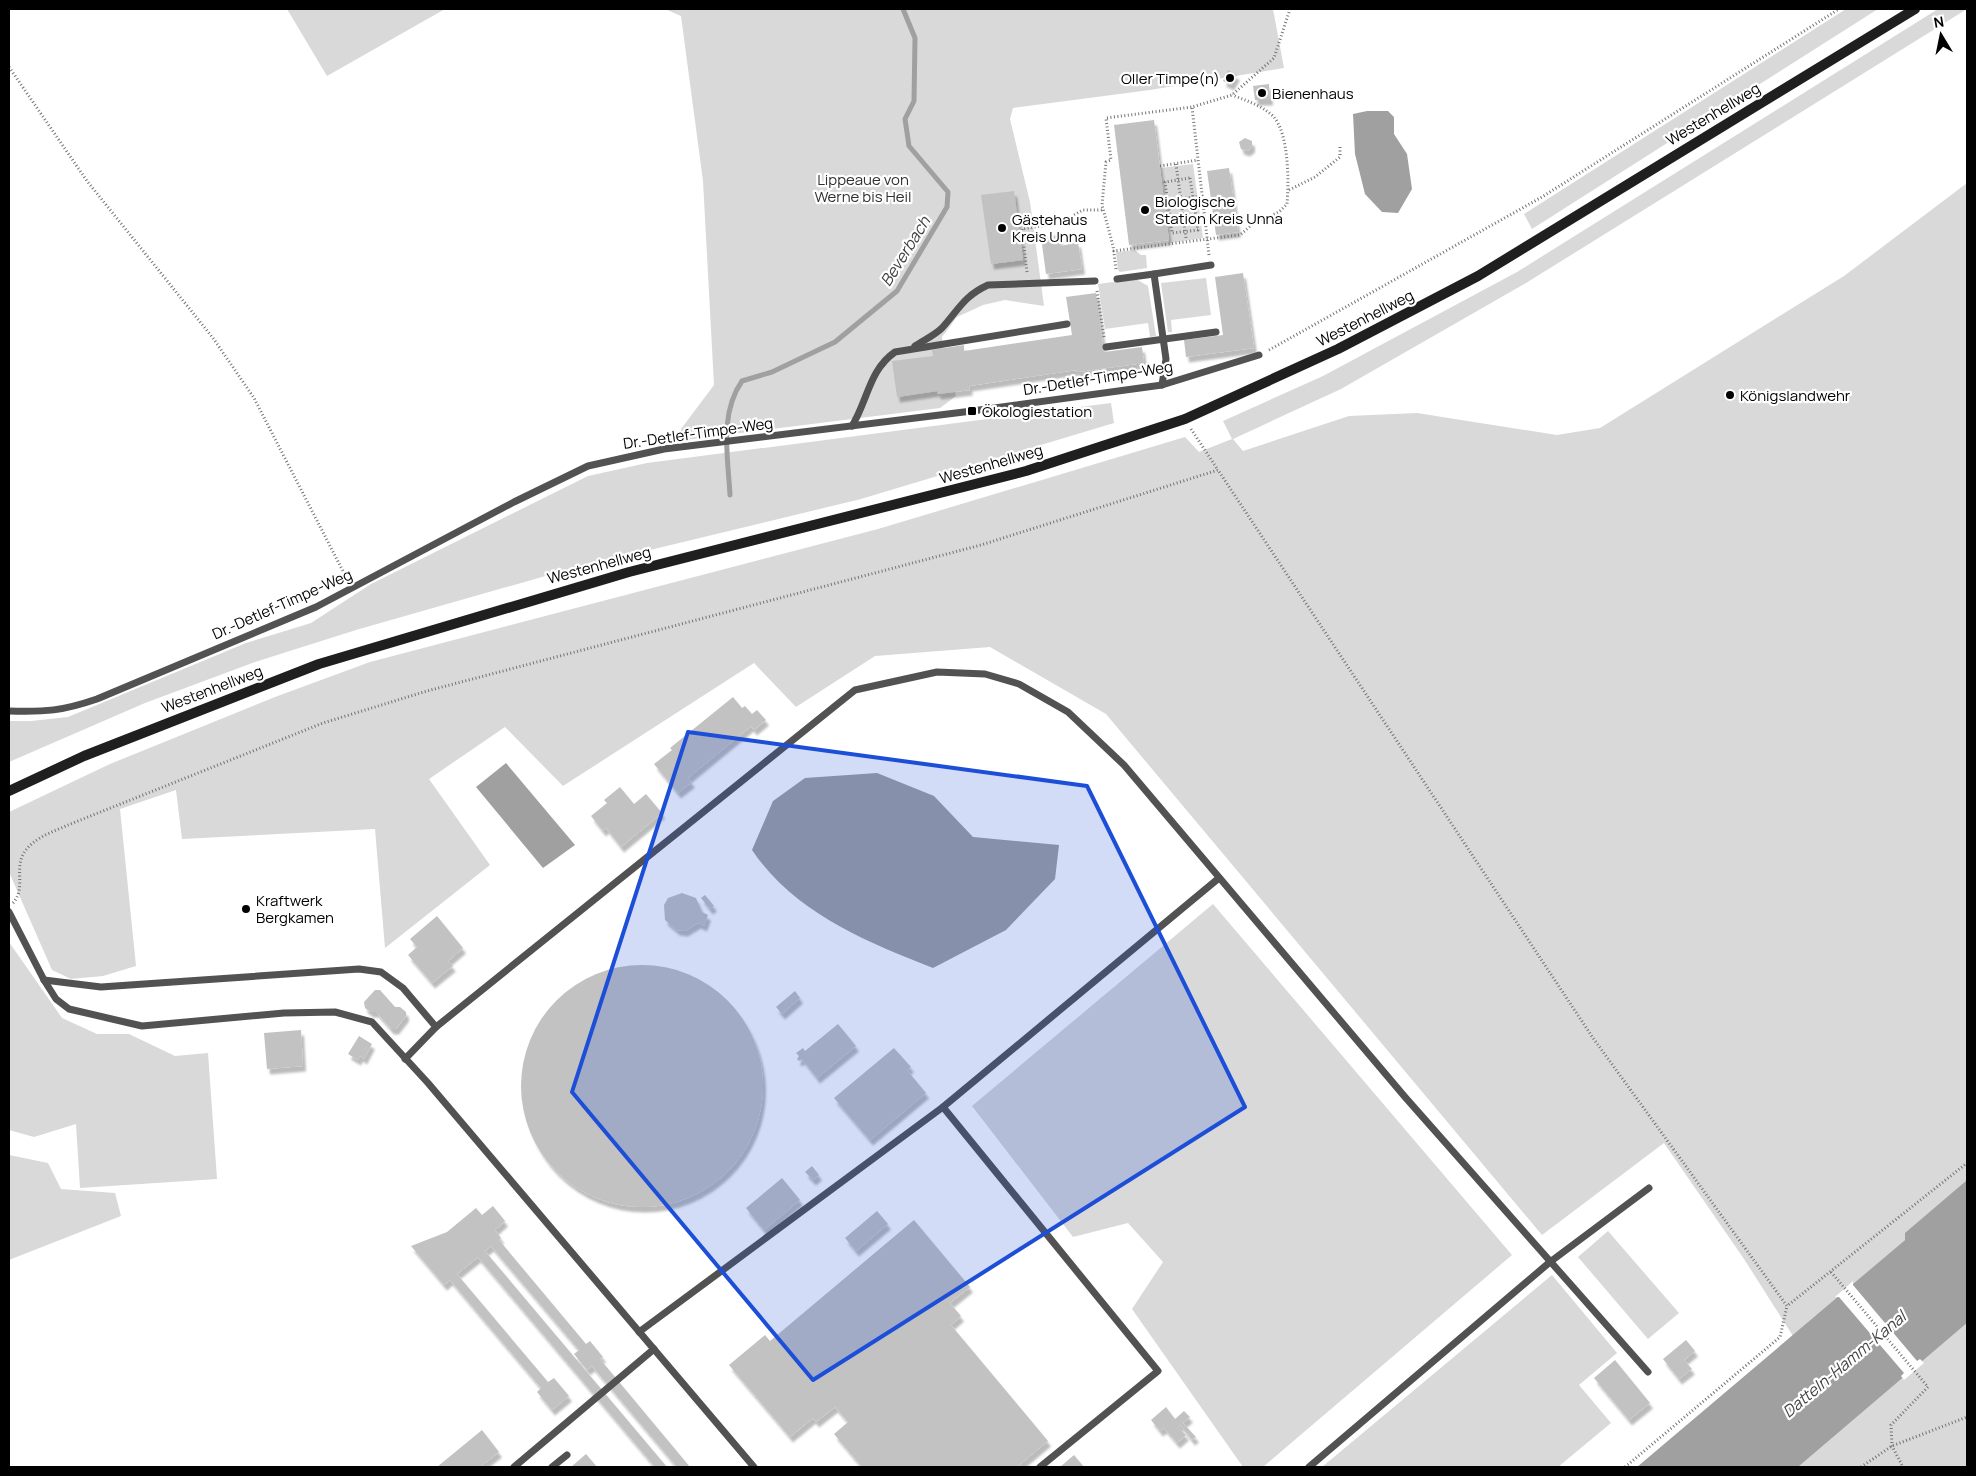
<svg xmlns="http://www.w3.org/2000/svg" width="1976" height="1476" font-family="Manrope,sans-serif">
  <defs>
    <filter id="shadow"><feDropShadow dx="3" dy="5.5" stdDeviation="1" flood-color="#0004"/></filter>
  </defs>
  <rect width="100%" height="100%" fill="#fff"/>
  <g fill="#d9d9d9">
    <path d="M287,9H445L327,76Z"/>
    <path d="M665,9H1273L1284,68L1150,90L1013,108L1010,119L1030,202L1044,306L1005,300L983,305L957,317L942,337L945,364L956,396L940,408L677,441L681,429L714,385L703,181L681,16Z"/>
    <path d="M1846,9H1878L1532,229L1524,214Z"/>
    <path d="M1938,9H1967L1526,283L1341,389L1233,439L1243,451L1349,416L1417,413L1557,435L1600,428L1844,276L1967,183V1180L1906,1233L1905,1240L1793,1336L1744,1259L1664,1143L1542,1235L1106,714L990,647L875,656L796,707L754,663L563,786L505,727L429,779L490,865L385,948L375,829L182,839L176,790L120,809L136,966L103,976L71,979L52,970L9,872V812L110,764L275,697L370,662L878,529L1185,437L1199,452L1232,439L1223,421L1323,376L1517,272Z"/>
    <path d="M1193,164L1203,238L1169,243L1160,168Z"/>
    <path d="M1135,250L1141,255H1146L1147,268L1120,272L1118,270L1116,252Z"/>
    <path d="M1206,278L1211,315L1171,320L1172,332H1168L1161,283Z"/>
    <path d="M1136,279L1148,286L1156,336L1150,337L1148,323L1105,329L1098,284Z"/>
    <path d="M1111,403L1114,423L861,499L563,571L356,630L255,662L145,703L9,762V721H31L68,717L246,643L311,623L371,584L588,476L647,463Z"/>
    <path d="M1213,904L1512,1255L1263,1467H1243L1132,1309L1163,1262L1128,1223L1073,1237L972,1106Z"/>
    <path d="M9,942L62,1018L97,1034H129L175,1056L208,1053L217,1179L80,1188L76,1124L34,1137L9,1130Z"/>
    <path d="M9,1155L48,1163L61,1189L115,1193L121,1216L9,1260Z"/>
    <path d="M1608,1231L1679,1313L1648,1339L1578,1257Z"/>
    <path d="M1552,1275L1617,1353L1579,1385L1611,1423L1558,1467H1322Z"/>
    <path d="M1967,1323V1467H1798Z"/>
  </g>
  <g fill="#a0a0a0">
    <path d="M1367,111H1388L1394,117V134L1407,154L1412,189L1398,213L1382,212L1365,194L1355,154L1353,114Z"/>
    <path d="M506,763L575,845L543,868L476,787Z"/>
    <path d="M877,773L934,796L973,837L1059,845L1055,879L1006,930L933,968C865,941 795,913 752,850L773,801L805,778Z"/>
    <path d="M1967,1180V1323L1798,1467H1637L1905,1240V1233Z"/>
  </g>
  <path fill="#fff" d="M1853,1281V1285L1917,1361L1920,1359L1924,1363L1904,1380L1901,1376L1904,1373L1839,1297H1835Z"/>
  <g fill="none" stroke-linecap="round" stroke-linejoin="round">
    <path stroke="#a0a0a0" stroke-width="5" d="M730,495C728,457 719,414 742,381L772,372L835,342L897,291L947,207L948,192L909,146L905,119L914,101L915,38L903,9"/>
  </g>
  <g fill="#c2c2c2" filter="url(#shadow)">
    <path d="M1228,70L1237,75L1231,85L1223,81Z"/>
    <path d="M1269,84L1270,100H1255L1253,86Z"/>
    <path d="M1154,120L1169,240L1129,245L1114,125Z"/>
    <path d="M1245,138L1252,141V147L1247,151L1241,149L1239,142Z"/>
    <path d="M1229,168L1238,232L1216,235L1207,171Z"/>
    <path d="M1014,191L1023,260L991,264L981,195Z"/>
    <path d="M1059,235L1061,246L1078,242L1082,269L1046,274L1041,237Z"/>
    <path d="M1243,273L1254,348L1186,357L1184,340L1223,335L1215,277Z"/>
    <path d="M1096,293L1104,352L1142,347L1144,363L1077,372L1076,370L969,386L970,390L938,394L937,391L897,397L892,361L933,356L932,350L964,345V351L1072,335L1066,297Z"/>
    <path d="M733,697L742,708L745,706L752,714L757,710L766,720L754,730L751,726L688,778L692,782L678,793L654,764L672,750L670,748Z"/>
    <path d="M620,787L634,804L646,794L662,813L621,847L606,828L603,831L591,816L607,803L604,800Z"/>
    <path d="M682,893L696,898L702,912L708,915L704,926L698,923L685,931L677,930L665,920L664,905L668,898Z"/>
    <path d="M705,895L714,906L710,909L701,898Z"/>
    <path d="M437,916L463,948L448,961L453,966L432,983L408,955L417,947L410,939Z"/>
    <circle cx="642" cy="1086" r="121"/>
    <path d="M375,990H380L395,1007H400L406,1012V1016L396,1029H391L376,1012H371L365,1008L364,1002Z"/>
    <path d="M795,991L800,998L782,1014L776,1007Z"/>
    <path d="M838,1024L856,1046L817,1078L802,1059L799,1061L797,1059L799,1056L796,1053L803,1048L805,1051Z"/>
    <path d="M301,1030L303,1066L267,1069L264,1033Z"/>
    <path d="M359,1036L372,1044L364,1059L360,1056L358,1060L348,1054Z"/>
    <path d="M894,1048L911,1067L907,1070L926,1093L870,1140L834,1098Z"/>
    <path d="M812,1166L819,1175L813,1180L805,1172Z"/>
    <path d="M782,1178L800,1200L764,1230L746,1208Z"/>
    <path d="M493,1206L505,1221L495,1230L501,1238L499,1240L586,1344L590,1341L603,1357L600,1359L690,1467H677L592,1366L587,1370L574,1354L579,1350L491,1246L485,1251L667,1467H655L478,1257L457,1274L548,1382L554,1378L569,1396L552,1410L537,1392L541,1388L450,1280L444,1285L411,1246L447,1232L476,1208L482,1215Z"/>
    <path d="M877,1211L888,1224L856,1251L845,1238Z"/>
    <path d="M914,1220L970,1287L950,1303L961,1316L951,1325L1048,1441L1017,1467H862L834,1434L848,1422L835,1407L816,1422L813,1418L790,1437L729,1365L765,1335L770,1341Z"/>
    <path d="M1686,1340L1695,1351L1684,1360L1692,1369L1679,1379L1663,1359Z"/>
    <path d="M1615,1360L1650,1403L1629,1420L1594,1378Z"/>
    <path d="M1166,1407L1175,1419L1184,1411L1190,1417L1183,1423L1196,1437L1192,1440L1180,1425L1178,1427L1186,1435L1177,1443L1164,1428L1160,1431L1151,1420Z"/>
    <path d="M482,1430L499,1452L480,1467H437Z"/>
    <path d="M586,1454L597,1467H571Z"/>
    <path d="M1074,1455L1084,1467H1060Z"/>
  </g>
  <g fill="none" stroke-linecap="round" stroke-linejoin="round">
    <g stroke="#747474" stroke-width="3" stroke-dasharray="1 2.5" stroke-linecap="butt">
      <path d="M9,67L87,181L213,338L254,398L347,579"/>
      <path d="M1176,164L1186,238"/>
      <path d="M1160,166L1198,160"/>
      <path d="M1190,178L1198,230L1172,233L1165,182Z"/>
      <path d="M1289,190L1315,177L1340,157V145"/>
      <path d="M1168,200L1203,196"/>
      <path d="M1113,251L1240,235L1254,223L1279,212L1287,204C1289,182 1289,133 1273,116C1261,105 1247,101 1232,95"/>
      <path d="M1209,255L1192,107L1232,95L1274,58L1290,9"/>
      <path d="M1116,269L1113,246L1102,205L1106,162L1111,160L1106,118L1192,107"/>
      <path d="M1027,272L1022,229L1060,223L1083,210H1103"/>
      <path d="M1097,291L1104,337"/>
      <path d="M1269,350L1542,197L1839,9"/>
      <path d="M1191,429L1218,470"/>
      <path d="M13,903C29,885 8,862 33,843C42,835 57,830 68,825L323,723L427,691L981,545L1218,470L1593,1038L1787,1306L1967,1163"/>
      <path d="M1831,1272L1928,1387L1891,1425L1892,1446L1903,1467"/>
      <path d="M1625,1467L1780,1337L1787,1306"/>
      <path d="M1861,1467L1892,1446L1967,1417"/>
    </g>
    <g stroke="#525252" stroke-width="7">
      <path d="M1154,274L1211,265"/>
      <path d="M1117,279L1154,274L1166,359L1162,385"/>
      <path d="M915,346C924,340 935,335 942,328C959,309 964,296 988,285L1095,281"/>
      <path d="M1106,347L1216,332"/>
      <path d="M852,426C868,400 869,370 895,352L1067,324"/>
      <path d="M9,711C46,712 62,711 97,699L316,607L514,502L588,466L664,449L972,411L1162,385L1259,355"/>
      <path d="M9,912L44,980L56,999L69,1009L142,1026L284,1013L335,1012L372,1022L428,1083L754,1467"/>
      <path d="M44,980L101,987L359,969L381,972L403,988L436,1027L405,1059"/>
      <path d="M436,1027L855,690L937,672L985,674L1019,684L1068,712L1124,765L1405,1097L1648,1372"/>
      <path d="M943,1107L1219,878"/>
      <path d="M639,1332L943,1107L1158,1371L1040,1467"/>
      <path d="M514,1467L654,1349"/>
      <path d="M552,1467L567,1455"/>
      <path d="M1309,1467L1550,1262L1649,1188"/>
    </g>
    <path stroke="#1f1f1f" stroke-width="10" d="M9,791L84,756L319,664L629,572L1026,471L1185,419L1338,349L1478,276L1915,9"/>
  </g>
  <path fill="#1d4ed8" fill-opacity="0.2" stroke="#1d4ed8" stroke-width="4" stroke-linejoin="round" d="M688,732L1087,786L1245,1107L813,1380L572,1092Z"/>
  <g fill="#000" stroke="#fff" stroke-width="2">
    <circle cx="1230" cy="78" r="5"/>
    <circle cx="1262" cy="93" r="5"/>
    <circle cx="1145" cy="210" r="5"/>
    <circle cx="1002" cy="228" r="5"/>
    <circle cx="1730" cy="395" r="5"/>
    <rect x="967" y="406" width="10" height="10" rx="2.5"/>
    <circle cx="246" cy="909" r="5"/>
  </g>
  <g text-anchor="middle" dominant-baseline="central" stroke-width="4.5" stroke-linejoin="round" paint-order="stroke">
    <g font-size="15" fill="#000" stroke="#fff" text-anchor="start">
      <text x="1220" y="78" text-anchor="end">Oller Timpe(n)</text>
      <text x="1272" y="93">Bienenhaus</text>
      <text x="1155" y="201">Biologische<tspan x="1155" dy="17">Station Kreis Unna</tspan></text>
      <text x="1012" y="219">Gästehaus<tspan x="1012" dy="17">Kreis Unna</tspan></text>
      <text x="1740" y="395">Königslandwehr</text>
      <text x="982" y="411">Ökologiestation</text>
      <text x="256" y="900">Kraftwerk<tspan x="256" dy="17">Bergkamen</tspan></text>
    </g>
    <g font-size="15" fill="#000" stroke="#fff">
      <text transform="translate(1713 114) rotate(-31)">Westenhellweg</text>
      <text transform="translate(1365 318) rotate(-27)">Westenhellweg</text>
      <text transform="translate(1098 378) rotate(-9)">Dr.-Detlef-Timpe-Weg</text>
      <text transform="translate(698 433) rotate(-8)">Dr.-Detlef-Timpe-Weg</text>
      <text transform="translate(991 464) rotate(-16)">Westenhellweg</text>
      <text transform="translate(599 565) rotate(-15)">Westenhellweg</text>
      <text transform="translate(282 604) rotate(-24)">Dr.-Detlef-Timpe-Weg</text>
      <text transform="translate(212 689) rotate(-21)">Westenhellweg</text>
    </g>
    <g font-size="15" fill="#303030" stroke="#fff">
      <text x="863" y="179">Lippeaue von<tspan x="863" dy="17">Werne bis Heil</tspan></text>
    </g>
    <g font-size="16" font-style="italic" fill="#414141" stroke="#fff">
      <text transform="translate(905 251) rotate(-58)">Beverbach</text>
      <text transform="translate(1844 1364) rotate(-40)">Datteln-Hamm-Kanal</text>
    </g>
  </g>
  <rect width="1976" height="1476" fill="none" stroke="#000000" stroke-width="20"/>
  <g transform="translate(1941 35) rotate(350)" stroke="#ffffff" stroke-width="4" paint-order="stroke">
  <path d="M0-4L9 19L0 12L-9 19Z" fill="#000000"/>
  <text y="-8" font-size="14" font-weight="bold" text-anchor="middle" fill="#000000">N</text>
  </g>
</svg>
